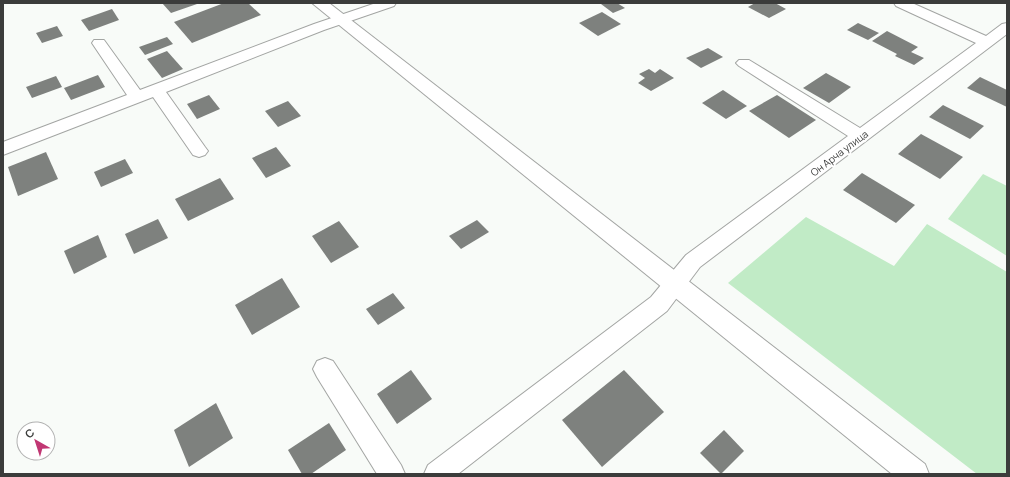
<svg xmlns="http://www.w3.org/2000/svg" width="1010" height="477" font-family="Manrope,sans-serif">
  <rect width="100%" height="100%" fill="#f8fbf8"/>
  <g fill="#c1ebc6">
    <path d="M983,174L1007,186V256L948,219Z"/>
    <path d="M806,217L894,266L927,224L1007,272V474H977L728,283Z"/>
  </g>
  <g fill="#7e817e">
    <path d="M162,3H196L197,4L171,13Z"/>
    <path d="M224,3H248L261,15L192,43L174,22Z"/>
    <path d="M617,3L625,8L613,13L601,4Z"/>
    <path d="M755,3H775L786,9L769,18L748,7Z"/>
    <path d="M112,9L119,20L89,31L81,20Z"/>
    <path d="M602,12L621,24L598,36L579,23Z"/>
    <path d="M858,23L879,33L868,40L847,30Z"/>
    <path d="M57,26L63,36L42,43L36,33Z"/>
    <path d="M887,31L918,47L911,52L924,58L914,65L895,56L897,54L872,41Z"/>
    <path d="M167,37L173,44L145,55L139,47Z"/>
    <path d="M708,48L723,57L701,68L686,58Z"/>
    <path d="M167,51L183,69L162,78L147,59Z"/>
    <path d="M649,69L655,73L660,69L674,78L651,91L638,83L645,78L639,74Z"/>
    <path d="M826,73L851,87L829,103L803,88Z"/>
    <path d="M98,75L105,87L71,100L64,88Z"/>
    <path d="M56,76L62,87L32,98L26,87Z"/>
    <path d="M980,77L1007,90V107L967,88Z"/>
    <path d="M723,90L747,106L726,119L702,103Z"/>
    <path d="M209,95L220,109L197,119L187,104Z"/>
    <path d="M777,95L816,120L789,138L749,111Z"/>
    <path d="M288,101L301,116L278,127L265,111Z"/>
    <path d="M943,105L984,126L970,139L929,117Z"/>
    <path d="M921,134L963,157L940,179L898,154Z"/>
    <path d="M276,147L291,166L266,178L252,158Z"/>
    <path d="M46,152L58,179L18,196L8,167Z"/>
    <path d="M125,159L133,173L101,187L94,172Z"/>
    <path d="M862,173L915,205L896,223L843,190Z"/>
    <path d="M220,178L234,199L188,221L175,199Z"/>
    <path d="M158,219L168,238L134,254L125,234Z"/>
    <path d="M477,220L489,232L461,249L449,236Z"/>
    <path d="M339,221L359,247L331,263L312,236Z"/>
    <path d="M98,235L107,257L74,274L64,251Z"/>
    <path d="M282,278L300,307L252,335L235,305Z"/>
    <path d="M393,293L405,308L378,325L366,309Z"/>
    <path d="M411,370L432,399L397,424L377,394Z"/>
    <path d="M624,370L664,412L602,467L562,420Z"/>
    <path d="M216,403L233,438L189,467L174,430Z"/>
    <path d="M329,423L346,450L311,474H302L288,450Z"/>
    <path d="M724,430L744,451L721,474L700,453Z"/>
  </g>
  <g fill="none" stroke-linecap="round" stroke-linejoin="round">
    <defs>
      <g id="minor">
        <path d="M376,3H396L394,6L324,30L166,92L205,147L208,151L205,155L199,157L193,155L153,97L3,155V142L127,95L92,43L94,40H104L140,90L314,24Z"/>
        <path d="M894,3H912L986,36L1002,24L1007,23V34L700,267L667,311L458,474H424L428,465L651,297L686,255L848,136L739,66L736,63L739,60H749L860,128L976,43L896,6Z"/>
        <path d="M325,358L333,361L401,465L405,474H377L317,377L313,369L317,361Z"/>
      </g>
      <path id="tertiary" d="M312,3H329L925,464L929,474H892Z"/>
    </defs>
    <use href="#minor" stroke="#a3a5a3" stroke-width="2"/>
    <use href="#tertiary" stroke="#a3a5a3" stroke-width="2"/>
    <use href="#minor" fill="#fff" fill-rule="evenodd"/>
    <use href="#tertiary" fill="#fff" fill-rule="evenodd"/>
  </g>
  <g text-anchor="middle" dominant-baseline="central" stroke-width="4" stroke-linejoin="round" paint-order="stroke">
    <g font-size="10" fill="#3b3c3b" stroke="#fff">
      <text transform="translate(839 153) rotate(-37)">Он Арча улица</text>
    </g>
  </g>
  <rect width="1010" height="477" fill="none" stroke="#3b3c3b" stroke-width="8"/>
  <g transform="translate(36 441) rotate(321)"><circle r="19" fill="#ffffff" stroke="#b1b1b1"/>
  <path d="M0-3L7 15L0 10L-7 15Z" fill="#c13773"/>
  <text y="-6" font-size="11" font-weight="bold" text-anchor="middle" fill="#3b3c3b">С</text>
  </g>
</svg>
